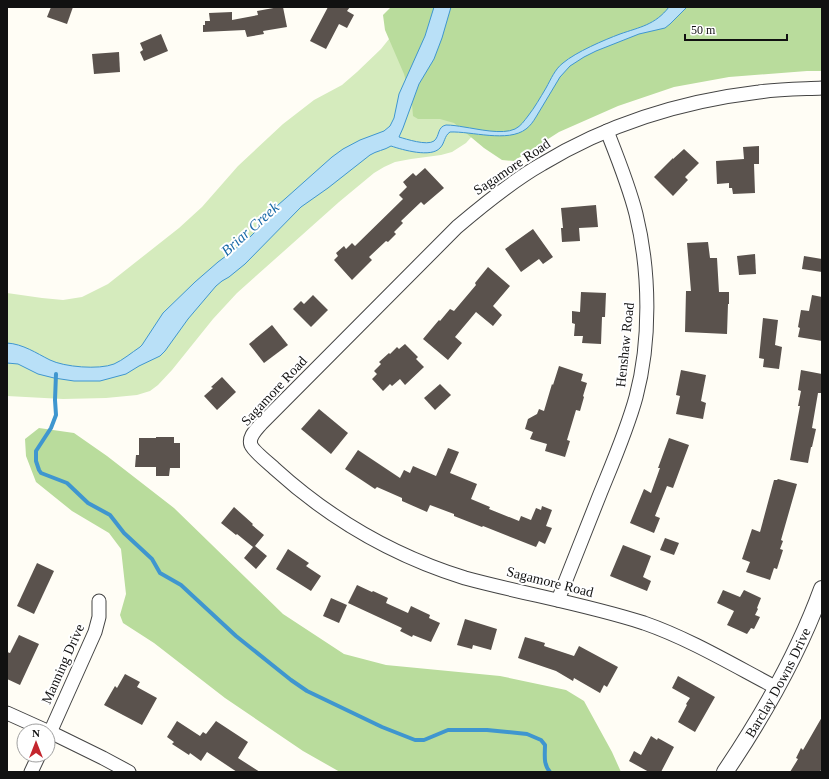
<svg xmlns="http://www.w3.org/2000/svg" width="829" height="779" font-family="'Times New Roman',serif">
  <rect width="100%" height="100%" fill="#fffdf5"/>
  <path fill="#d5ebbd" d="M405,19L482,125L466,143L452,152L441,155L411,159L395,162L384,167L374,173L339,202L237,293L213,319L172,370L158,385L150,391L137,395L106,398L63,399L7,396V293L42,298L63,300L82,297L108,284L179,228L202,207L238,166L283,124L314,100L342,85L357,72L381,49Z"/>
  <g fill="#b9dc9c">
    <path d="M391,7H822V71H807L729,77L674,87L618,106L559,132L514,161L502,160L484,148L454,123L440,119H418L413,116L412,104L404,74L385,30L383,15Z"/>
    <path d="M39,428L74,433L107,456L174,508L283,614L344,654L386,665L500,676L566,690L584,701L612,752L621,772H340L303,751L225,698L154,643L123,623L120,615L126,594L121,549L109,533L72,511L36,482L26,456L25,439Z"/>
  </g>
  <path fill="#b9e0f7" stroke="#3f96cf" d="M434,7H451L442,38L434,59L419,84L403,128L399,137C406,139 427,146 434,141C440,136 437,127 446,125C452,125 458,126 464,127C478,129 502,135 515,129C521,126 524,121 528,116C535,107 540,98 546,88C551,79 555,69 563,63C576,52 604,40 620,34C640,27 655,25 669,7H687L670,24L665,28L639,34L596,51L584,57L570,66L560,77L536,117C533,122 530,126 526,129C508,143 471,131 450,132C444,136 445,143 440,148C431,158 403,150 391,146C385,150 376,151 370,155L328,188L301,207L245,264L229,277L222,281L216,286L188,319L165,351L160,356L139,366L126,374L100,381H74L54,378L38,374L18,364L7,363V343C23,344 36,353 50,360C64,367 99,370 114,364C123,360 131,353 140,347L142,345L163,313L195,282L218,262L247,240L257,230L264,219L270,212L286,198L332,157L343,149L360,140L384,131L390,126L394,118L399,94L425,36Z"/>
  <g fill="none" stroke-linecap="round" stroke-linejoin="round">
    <path stroke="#3f96cf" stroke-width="4" d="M56,374L55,400L56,415L51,428L36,451V461L39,470L41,473L67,483L88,503L110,515L124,533L152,559L160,573L181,585L236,636L291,680L307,691L382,727L415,740H424L448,730H487L527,734L541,740L545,745C545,755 543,764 550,772"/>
  </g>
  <g fill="#5a524d">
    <path d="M51,7H73L67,24L47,17Z"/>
    <path d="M279,7H283L287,27L263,31L264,34L247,37L245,30L203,32V25H205V21H210L209,13L232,12V20L258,15L257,11Z"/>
    <path d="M328,7H350L347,11L354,15L347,28L339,24L326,49L310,41Z"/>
    <path d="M161,34L168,51L144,61L140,52L143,50L140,43Z"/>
    <path d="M119,52L120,72L94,74L92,54Z"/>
    <path d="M759,146V164H754L755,193L733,194L732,188H729V183L717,184L716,161L744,159L743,147Z"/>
    <path d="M684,149L699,163L685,177L688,180L673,196L654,177L673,158V159Z"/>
    <path d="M425,168L444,188L424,205L421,202L401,221L403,223L394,232L396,234L388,242L386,241L369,257L372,260L352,280L334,260L338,256L336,253L344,246L346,249L352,243L355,246L403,199L399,195L407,187L403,182L413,173L416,176Z"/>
    <path d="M596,205L598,227L579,228L580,241L562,242L561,228H563L561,208Z"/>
    <path d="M533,229L553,257L543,264L539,259L521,272L505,249Z"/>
    <path d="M708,242L710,258H717L719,292H729V304H728L727,334L685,332L686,291H691L687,243Z"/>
    <path d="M755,254L756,274L739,275L737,256Z"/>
    <path d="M804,256L822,259V272L802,269Z"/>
    <path d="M488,267L510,286L493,306L502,315L493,326L476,312L455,337L462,343L448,360L423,339L439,320L440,321L450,309L454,311L476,285L475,283Z"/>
    <path d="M581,292L606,293L605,317H602L601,344L582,343L583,336H574L575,324L572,323V311L580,312Z"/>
    <path d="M313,295L328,310L311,327L293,309L301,301L304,304Z"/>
    <path d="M812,295L822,297V341L798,337L800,328L798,327L801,310L809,311Z"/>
    <path d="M763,318L778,320L775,345L782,347L779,369L763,367L764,359L759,358Z"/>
    <path d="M272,325L288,345L264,363L249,344Z"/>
    <path d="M405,344L418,357L416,359L424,367L405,385L400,379L392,386L390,384L383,391L372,379L377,374L374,371L381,364L379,362L389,353L390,354L397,347L399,349Z"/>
    <path d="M559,366L583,374L581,381L587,383L583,396L584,397L580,411L576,410L567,440L570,441L565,457L545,451L547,444L530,439L533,432L525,429L528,419L537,414L539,409L544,411L552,384L553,385Z"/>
    <path d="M681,370L706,375L701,401L706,403L703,419L676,414L680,396L676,395Z"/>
    <path d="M801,370L822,374V393H818L812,428L816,429L812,447H811L808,463L790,460L800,406H798L801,391L798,390Z"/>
    <path d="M222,377L236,392L217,410L204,396L213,388L211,387Z"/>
    <path d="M440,384L451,395L435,410L424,398Z"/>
    <path d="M319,409L348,433L331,454L301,429Z"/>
    <path d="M156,437H174V443H180V468H170L169,476H156V467H135L136,455H139V438H156Z"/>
    <path d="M669,438L689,445L673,488L667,486L655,516L660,518L654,533L630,523L644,489L651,493L660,468H658Z"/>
    <path d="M448,448L459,452L450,473L477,484L471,499L490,507L489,509L519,521L521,516L531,520L536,508L541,510L542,506L552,510L546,526L552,528L545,544L539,541L536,547L483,526L482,527L454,516V514L430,505L427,512L402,501V498L377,487L375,489L345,469L358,450L400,478L404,470L410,473L413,466L436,476Z"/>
    <path d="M778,479L797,484L781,540L783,541L780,549L783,550L777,569L774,568L770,580L746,572L750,562L742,559L752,529L760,532L774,480H777Z"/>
    <path d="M234,507L253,524L252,525L264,535L255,546L267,556L256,569L244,558L253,547L237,534L236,535L221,523Z"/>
    <path d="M665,538L679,543L674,555L660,550Z"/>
    <path d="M623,545L651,556L643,577L651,581L647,591L610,576Z"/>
    <path d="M288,549L309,563L306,566L321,576L311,591L276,569Z"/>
    <path d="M37,563L54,571L34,614L17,606Z"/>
    <path d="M357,585L372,592L373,591L388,598L386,603L408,613L411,606L430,615L429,618L440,623L431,642L413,635L412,637L400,631L402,628L348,603Z"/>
    <path d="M723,590L740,597L744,590L761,598L757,608L758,609L755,615L760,617L754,629L751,628L747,634L727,625L734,611L717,603Z"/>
    <path d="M331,598L347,605L339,623L323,616Z"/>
    <path d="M465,619L497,629L491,650L473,645L472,649L457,645Z"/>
    <path d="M19,635L39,644L20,685L7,679V652L10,653Z"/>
    <path d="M525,637L545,643L544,646L574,656L579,646L618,667L607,687L604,685L600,693L574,678L573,681L556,671L518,658Z"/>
    <path d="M125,674L140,682L137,687L157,698L142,725L104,705L115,686L117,688Z"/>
    <path d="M678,676L715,697L695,732L678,722L687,705L686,704L690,698L672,688Z"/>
    <path d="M822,717V768L820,772H790L798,759L796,758L801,748L803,750Z"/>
    <path d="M177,721L200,736L203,732L206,734L216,721L248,742L238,758L260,772H237L207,752L201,761L190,753L189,755L172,744L174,742L167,737Z"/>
    <path d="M651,736L657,740L658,738L674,747L661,772H649L629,761L634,751L641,755Z"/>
  </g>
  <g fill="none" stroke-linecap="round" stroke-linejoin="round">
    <defs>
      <g id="minor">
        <path d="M558,600C572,565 586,529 600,494C613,462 627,430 636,397C651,341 650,271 636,214C629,186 618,159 607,131"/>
        <path d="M777,688C733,665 690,639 644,623C585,604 524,594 465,578C394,556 329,518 275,469C270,464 253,451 251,445C248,437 256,430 261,424L457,227C484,204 512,181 542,164C608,124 683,101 759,92C780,89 801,89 822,88"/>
        <path d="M7,713L47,731"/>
        <path d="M48,731L103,758L129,772"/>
        <path d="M48,737L95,632L99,617V601"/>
        <path d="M31,772L39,755"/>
      </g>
      <g id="tertiary">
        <path id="s1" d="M725,772C764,714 798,655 822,589"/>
      </g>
    </defs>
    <use href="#minor" stroke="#444" stroke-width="15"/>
    <use href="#tertiary" stroke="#444" stroke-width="18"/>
    <use href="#minor" stroke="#fff" stroke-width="13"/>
    <use href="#tertiary" stroke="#fff" stroke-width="16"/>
  </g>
  <g text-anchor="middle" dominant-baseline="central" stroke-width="4" stroke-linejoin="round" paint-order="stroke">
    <g font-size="14" fill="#111" stroke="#fff">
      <text transform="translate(512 167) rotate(-34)">Sagamore Road</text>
      <text transform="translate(625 345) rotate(-84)">Henshaw Road</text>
      <text transform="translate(274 391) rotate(-47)">Sagamore Road</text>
      <text transform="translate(550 582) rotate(14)">Sagamore Road</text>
      <text transform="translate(63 664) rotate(-66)">Manning Drive</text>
      <text stroke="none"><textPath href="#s1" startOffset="104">Barclay Downs Drive</textPath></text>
    </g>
    <g font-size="15" font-style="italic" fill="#1768a6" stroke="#fff">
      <text transform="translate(250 229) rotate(-42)">Briar Creek</text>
    </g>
  </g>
  <rect width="829" height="779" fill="none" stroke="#111111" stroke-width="16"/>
  <g transform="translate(36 743)"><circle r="19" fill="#ffffff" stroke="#a0a0a0"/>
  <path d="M0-3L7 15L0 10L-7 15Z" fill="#c4262e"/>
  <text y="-6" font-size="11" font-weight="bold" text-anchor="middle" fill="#111111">N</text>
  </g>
  <path d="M685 34v6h102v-6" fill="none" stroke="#111111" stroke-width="2"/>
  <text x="691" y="34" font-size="12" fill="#111111" stroke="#ffffff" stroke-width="3" paint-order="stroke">50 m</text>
</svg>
